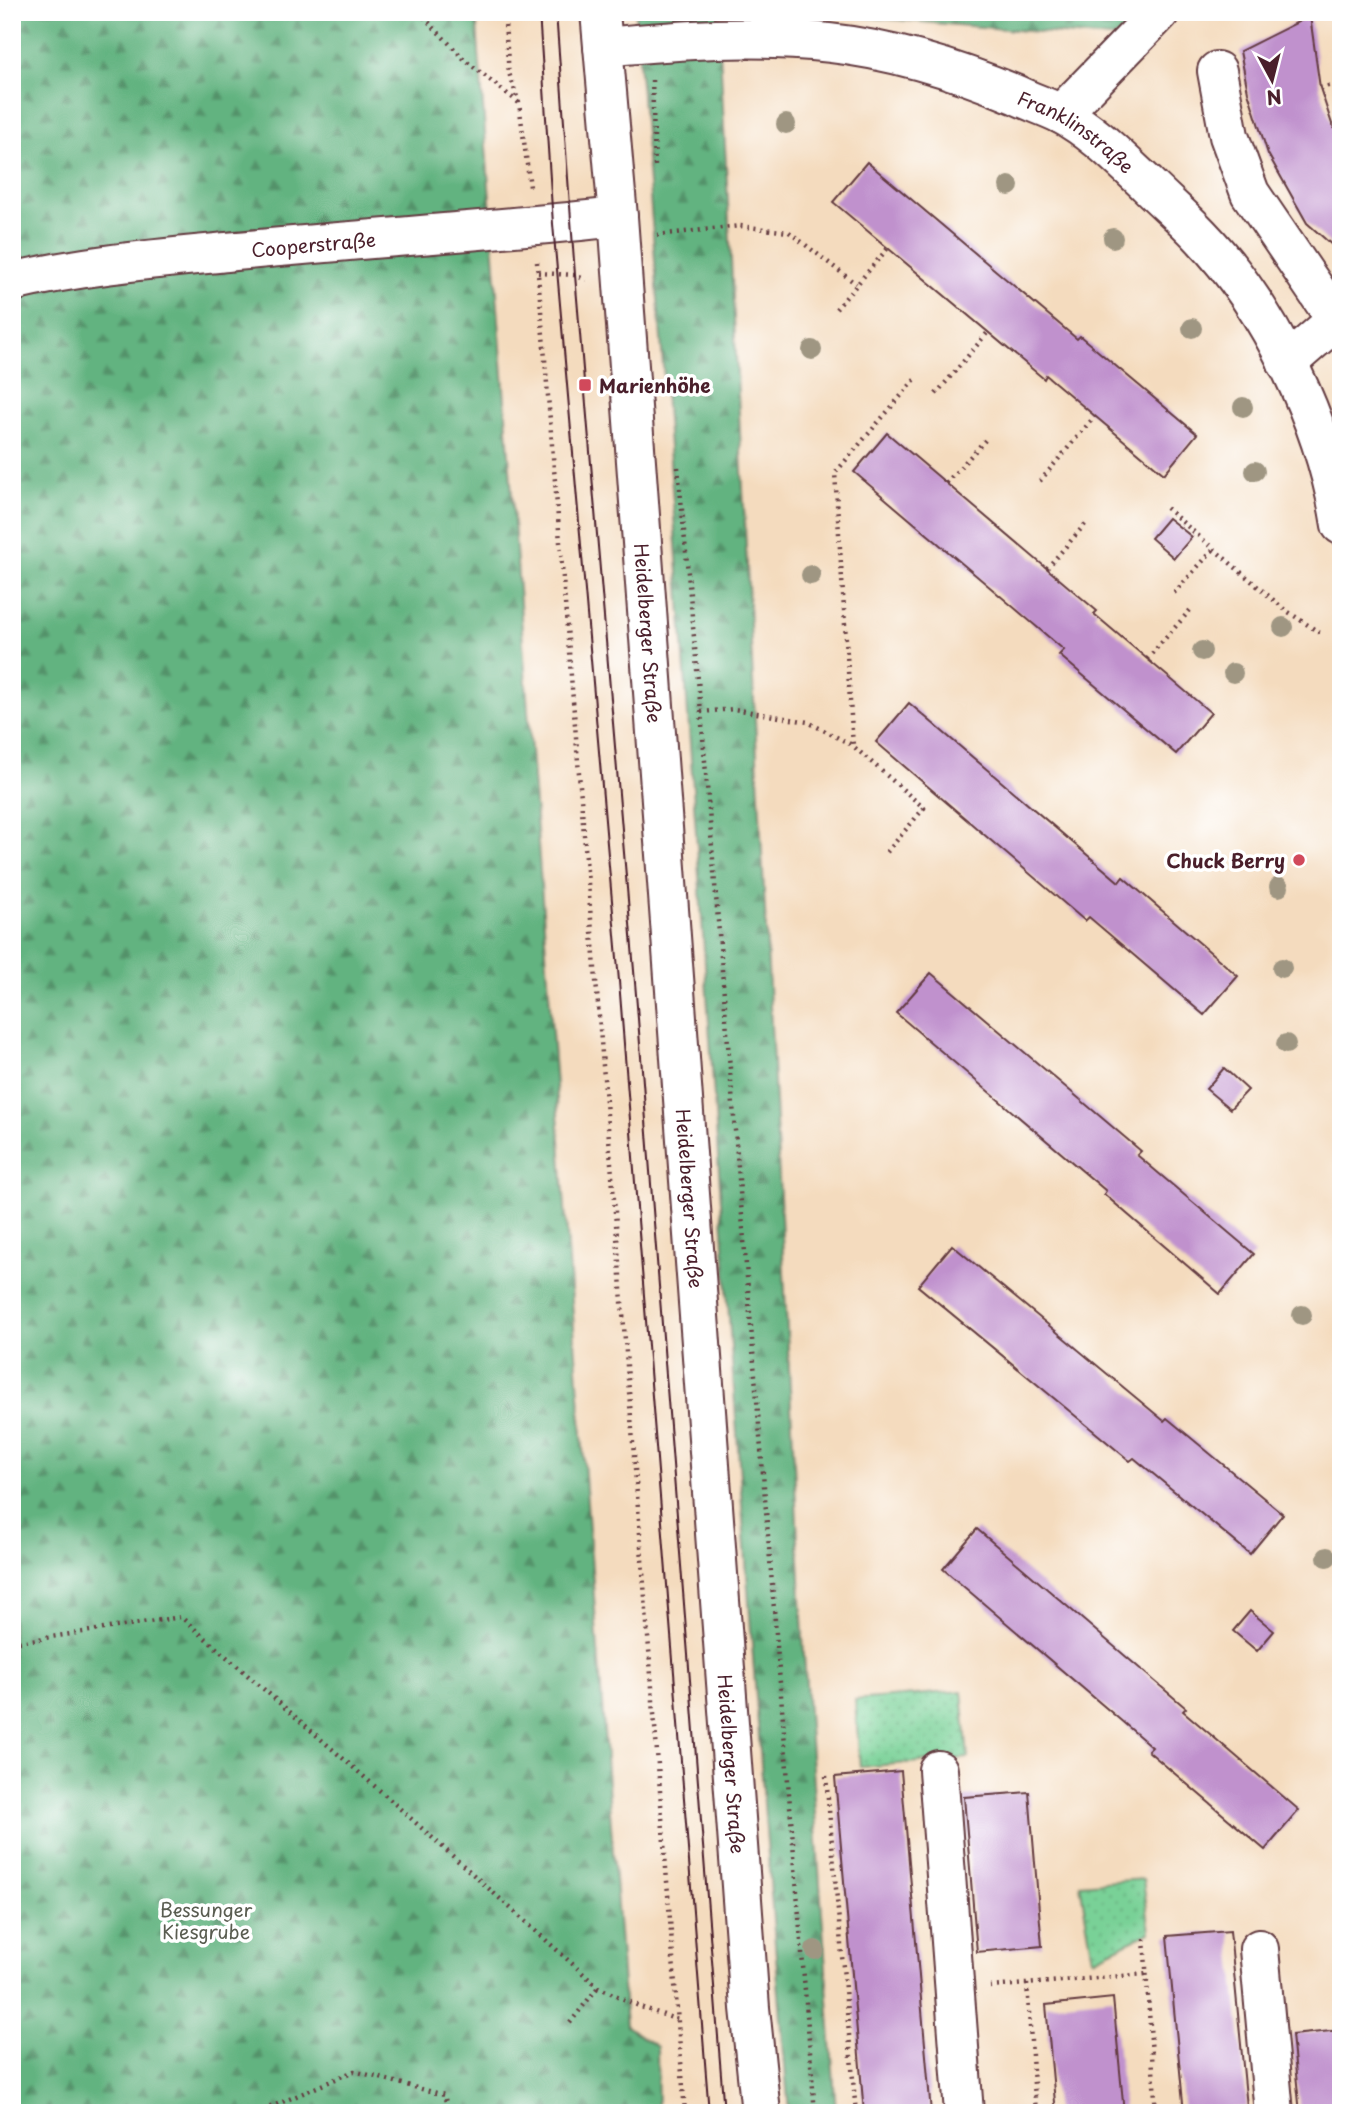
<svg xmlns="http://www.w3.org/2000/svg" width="1353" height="2125" font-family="'Playpen Sans',sans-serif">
  <defs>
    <pattern id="grass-dots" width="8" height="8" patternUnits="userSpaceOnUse" patternTransform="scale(1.75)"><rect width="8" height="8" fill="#79d197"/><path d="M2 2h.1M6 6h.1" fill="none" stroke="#6ab382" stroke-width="1.8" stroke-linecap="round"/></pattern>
    <pattern id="forest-firs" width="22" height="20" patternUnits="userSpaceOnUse" patternTransform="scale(1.75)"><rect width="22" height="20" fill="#62b380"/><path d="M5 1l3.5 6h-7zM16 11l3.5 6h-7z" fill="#539169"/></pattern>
  </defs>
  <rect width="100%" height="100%" fill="#fff"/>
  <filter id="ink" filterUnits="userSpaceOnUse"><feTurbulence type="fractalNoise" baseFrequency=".0143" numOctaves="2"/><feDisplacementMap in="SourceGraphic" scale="14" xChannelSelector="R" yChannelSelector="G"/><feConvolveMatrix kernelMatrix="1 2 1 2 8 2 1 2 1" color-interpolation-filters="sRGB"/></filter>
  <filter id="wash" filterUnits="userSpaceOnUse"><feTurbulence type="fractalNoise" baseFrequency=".00686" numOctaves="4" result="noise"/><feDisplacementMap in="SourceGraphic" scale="28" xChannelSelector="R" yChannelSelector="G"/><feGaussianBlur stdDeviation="1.57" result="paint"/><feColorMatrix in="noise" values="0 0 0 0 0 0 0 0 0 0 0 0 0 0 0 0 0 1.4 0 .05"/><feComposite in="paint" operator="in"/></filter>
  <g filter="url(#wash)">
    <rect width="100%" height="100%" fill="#f4dbbe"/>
    <g fill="url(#grass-dots)" stroke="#627861" stroke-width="2">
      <path d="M962,1691L968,1758L860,1767L855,1700Z"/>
      <path d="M1143,1879L1150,1932L1093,1959L1080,1884Z"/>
    </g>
    <g fill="url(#forest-firs)" stroke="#566956" stroke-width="2">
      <path d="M12,12H476L626,2026L657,2047L658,2113H12Z"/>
      <path d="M635,12H718L804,1655L836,2113H789C729,1413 694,712 635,12Z"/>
      <path d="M803,12H1192L1111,38Z"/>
    </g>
    <g id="blocks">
      <g fill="#c091cd">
        <path d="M1310,16L1320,88L1332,124L1341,141V253L1307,223L1268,154L1248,92L1240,51Z"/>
        <path d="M867,162L1077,339L1080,336L1197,434L1164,474L1046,375L1044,379L833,202Z"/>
        <path d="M887,433L1097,611L1094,614L1211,713L1176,754L1059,655L1064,650L854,472Z"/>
        <path d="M1168,518L1192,537L1174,558L1151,538Z"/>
        <path d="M909,703L1119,882L1123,877L1238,976L1204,1015L1089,917L1085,921L876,742Z"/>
        <path d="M931,973L1141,1151L1137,1155L1254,1254L1220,1294L1104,1194L1106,1191L896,1013Z"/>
        <path d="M1224,1068L1248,1090L1230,1109L1206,1089Z"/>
        <path d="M952,1245L1164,1421L1167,1418L1283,1514L1250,1554L1134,1458L1130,1461L918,1286Z"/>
        <path d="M977,1529L1186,1708L1183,1711L1299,1810L1265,1850L1148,1751L1152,1747L943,1569Z"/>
        <path d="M1250,1611L1274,1631L1257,1651L1233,1631Z"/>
        <path d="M901,1771L931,2113H864L835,1777Z"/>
        <path d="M1029,1792L1042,1946L977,1952L964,1797Z"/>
        <path d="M1230,1931L1247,2107L1184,2113L1167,1936Z"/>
        <path d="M1113,1998L1124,2113H1056L1046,2005Z"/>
        <path d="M1341,2030V2113H1300L1292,2035Z"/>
      </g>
    </g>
  </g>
  <g filter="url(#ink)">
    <use href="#blocks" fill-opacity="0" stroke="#643b41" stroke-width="2"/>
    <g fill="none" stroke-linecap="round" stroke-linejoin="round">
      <defs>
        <g id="minor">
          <path id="s1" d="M600,12L618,217L750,2008L761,2113"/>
          <path id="s2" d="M603,47C679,40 753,34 830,43C894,50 957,70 1017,95C1031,102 1047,107 1061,114C1093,131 1120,159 1147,184C1164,201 1183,217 1200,235C1271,309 1325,424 1341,525"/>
          <path d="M1217,71L1229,136L1250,193L1337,321"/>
          <path d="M1061,114L1160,12"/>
          <path id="s3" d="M12,282C83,265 155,259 227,252C357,239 488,231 618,217"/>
          <path d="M1287,363L1341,316"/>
          <path d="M938,1770L964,2113"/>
          <path d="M1259,1949L1274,2113"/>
        </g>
      </defs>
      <use href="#minor" stroke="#643b41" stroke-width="42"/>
      <g stroke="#643b41" stroke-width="4.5" stroke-dasharray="2 5" stroke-linecap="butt">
        <path d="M419,12L466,61L519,103"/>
        <path d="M504,12L509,73L519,103L530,187"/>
        <path d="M1338,12L1341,30"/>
        <path d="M652,80L655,166"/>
        <path d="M1320,88L1341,83"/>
        <path d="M657,235L740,226L789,232L856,284"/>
        <path d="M537,262L616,1224L685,2113"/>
        <path d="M538,273L575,275L586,280"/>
        <path d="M836,309L888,248"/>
        <path d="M936,394L988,332"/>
        <path d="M678,467L701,712L815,2113"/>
        <path d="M1040,481L1095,416"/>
        <path d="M946,483L988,437"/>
        <path d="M1166,508L1284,609L1320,633"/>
        <path d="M1047,568L1088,521"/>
        <path d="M1174,593L1213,550"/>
        <path d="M1147,659L1192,608"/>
        <path d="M701,712L734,709L808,722L852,745"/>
        <path d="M887,852L924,808L853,746L835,473L917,377"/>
        <path d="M12,1643L181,1617L386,1796L598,1987L641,2007L678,2020"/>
        <path d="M826,1776L856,2113"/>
        <path d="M1144,1939L1156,2113"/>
        <path d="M1027,1984L1036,2113"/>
        <path d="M990,1987L1146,1974"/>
        <path d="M570,2023L598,1987"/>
        <path d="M257,2113L354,2071L444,2095L449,2113"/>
      </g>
      <use href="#minor" stroke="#fff" stroke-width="38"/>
      <g stroke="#4a1f2b" stroke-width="2">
        <path d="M539,12L553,224L619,981L709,2113"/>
        <path d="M556,12L575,275L637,1006L724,2113"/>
      </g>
    </g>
    <g fill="#9f9682">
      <circle cx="786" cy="124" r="10"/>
      <circle cx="1009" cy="186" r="10"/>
      <circle cx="1113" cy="238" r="10"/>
      <circle cx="1192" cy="328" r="10"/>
      <circle cx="812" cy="350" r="10"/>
      <circle cx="1243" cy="407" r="10"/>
      <circle cx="1255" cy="471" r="10"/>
      <circle cx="811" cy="575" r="10"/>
      <circle cx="1283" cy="627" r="10"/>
      <circle cx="1202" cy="651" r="10"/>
      <circle cx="1233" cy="673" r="10"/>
      <circle cx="1279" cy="887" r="10"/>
      <circle cx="1282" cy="968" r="10"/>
      <circle cx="1286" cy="1044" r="10"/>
      <circle cx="1302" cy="1315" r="10"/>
      <circle cx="1327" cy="1557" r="10"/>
      <circle cx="815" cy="1950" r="10"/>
    </g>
  </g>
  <g fill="#d1495b" stroke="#fff" stroke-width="2.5">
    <rect x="578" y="378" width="14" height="14" rx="3.5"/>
    <circle cx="1299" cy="860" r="7"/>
  </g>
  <g text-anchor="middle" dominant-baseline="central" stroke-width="7" stroke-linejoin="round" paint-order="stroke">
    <g font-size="19" fill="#4a1f2b" stroke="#fff">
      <text stroke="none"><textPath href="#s2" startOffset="492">Franklinstraße</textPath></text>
      <text stroke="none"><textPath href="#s3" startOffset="304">Cooperstraße</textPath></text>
      <text stroke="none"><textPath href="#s1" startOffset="623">Heidelberger Straße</textPath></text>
      <text stroke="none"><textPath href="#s1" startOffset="1190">Heidelberger Straße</textPath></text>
      <text stroke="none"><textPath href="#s1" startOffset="1757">Heidelberger Straße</textPath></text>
    </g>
    <g font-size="19" font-weight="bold" fill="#4a1f2b" stroke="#fff" text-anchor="start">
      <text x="599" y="385">Marienhöhe</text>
      <text x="1285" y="860" text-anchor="end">Chuck Berry</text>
    </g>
    <g font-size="19" fill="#5a5d51" stroke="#fff">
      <text x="206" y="1909">Bessunger<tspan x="206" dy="22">Kiesgrube</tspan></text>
    </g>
  </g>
  <rect width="1353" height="2125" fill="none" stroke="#fff" stroke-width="42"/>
  <g transform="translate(1272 80) rotate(173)" stroke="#ffffff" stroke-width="5" paint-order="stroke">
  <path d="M0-5L12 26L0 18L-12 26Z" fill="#4a1f2b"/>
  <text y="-10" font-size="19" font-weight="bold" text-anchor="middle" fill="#4a1f2b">N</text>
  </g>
</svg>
